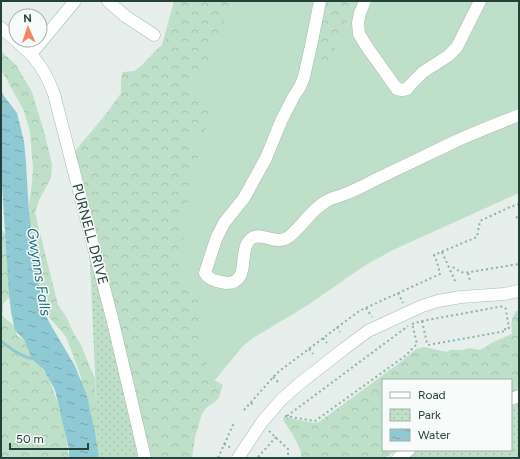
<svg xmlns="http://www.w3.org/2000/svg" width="520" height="459" font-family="Figtree,sans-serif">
  <defs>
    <pattern id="forest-crowns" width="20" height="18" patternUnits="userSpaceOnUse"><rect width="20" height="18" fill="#bfe0c8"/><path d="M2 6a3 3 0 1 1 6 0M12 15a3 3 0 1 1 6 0" fill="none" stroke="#a4c1ad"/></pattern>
    <pattern id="park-dots" width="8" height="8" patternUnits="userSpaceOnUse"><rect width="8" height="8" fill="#bfe0c8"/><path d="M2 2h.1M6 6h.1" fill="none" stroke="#a4c1ad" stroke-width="1.8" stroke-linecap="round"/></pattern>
    <pattern id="water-ripples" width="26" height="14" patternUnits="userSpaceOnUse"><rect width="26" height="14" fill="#8ec9d4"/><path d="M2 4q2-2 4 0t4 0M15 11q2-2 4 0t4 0" fill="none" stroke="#74a5ad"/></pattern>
  </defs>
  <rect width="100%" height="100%" fill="#e6efeb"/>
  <path fill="#bfe0c8" d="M174,1H519V193L393,250L364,266L308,305L253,338L242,347L216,379L139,409L162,45Z"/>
  <g fill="url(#forest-crowns)">
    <path d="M177,1H234L232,7L222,12C221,16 223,17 224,22C227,33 221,39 212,44C210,55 214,64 208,73L195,76L190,84C192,92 197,94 201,99C202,101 203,103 204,105C209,114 216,115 208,127C203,133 195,135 191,141L192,143L198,147L199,157L194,160L191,164L189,172L188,196L187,206L181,224L183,232L184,247L182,251L178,269L180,276L185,282L191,286L195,291L197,300L201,308L203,316L200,341L206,360L208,371L211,378L223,385L219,397L216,401L207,407L202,414L195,437L192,458H150L75,151L106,114L121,93V81L122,74L123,72L134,71L140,67L155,51L162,45L171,30L174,24Z"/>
    <path d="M326,1H355L340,38L321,75L318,39Z"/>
    <path d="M1,51L16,65L32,92L45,135L52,165L51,178L39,200L35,213L58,305L67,318L74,334L81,345L95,379L96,400L108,458H95L83,394L81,377L73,355L66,337L57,326L49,317L40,300L31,247L29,205L32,183L33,168L30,132L24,111L6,78L1,71Z"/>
    <path d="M1,229L6,235L11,295L3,304L2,315L8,321L15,326L17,335L29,344L38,359L40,366L48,376L57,401L63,420L69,458H1Z"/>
    <path d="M516,311H519V390L511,393V380H383V450H397L385,458H301C303,448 289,429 283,420L284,417L315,423L319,422L402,361L416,349L424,347L447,352L450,350H463L469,348L479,350L486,347L491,343L512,334C511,326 511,318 516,311Z"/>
  </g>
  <g fill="url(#park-dots)">
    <path d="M89,243L141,458H99Z"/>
    <path d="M519,400V458H405L416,450H511V404Z"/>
  </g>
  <path fill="url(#water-ripples)" d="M1,90L4,96L17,113L24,141L26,163L29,212L42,307L49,322L75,366L87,396L95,432L99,458H69V450L55,390L44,370L32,359L25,341L15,330L11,312L9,294L1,170Z"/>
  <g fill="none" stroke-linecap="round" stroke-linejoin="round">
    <path stroke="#8ec9d4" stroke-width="3" d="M1,341C11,349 22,358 36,359"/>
    <defs>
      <g id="minor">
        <path d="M108,1L125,16L154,35"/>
        <path d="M320,1L311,46L304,77L300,87L294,96L282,119L266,158L244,198L224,223L216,239L205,273C208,278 212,280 217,281C220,282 223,282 226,283C253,283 236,248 252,238C263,232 275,245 287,238C293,234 297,229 301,225C308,217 315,208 325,202C331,198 338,197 345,194C358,189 370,182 383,176C407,165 431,153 454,142C476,132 497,124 519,115"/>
        <path d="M365,1L360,13L358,23L359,34L367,47L397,89L402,90L407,89L411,84L423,72L448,56L457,47L480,1"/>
        <path d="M1,28C28,50 42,61 54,94L113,322L145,458"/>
        <path d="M31,54L75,1"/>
        <path d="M511,399L519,396"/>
        <path d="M238,458L262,422L281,400L299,384L345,348L368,331L422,306L438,301L461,297L504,294L519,291"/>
        <path d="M398,458L409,450"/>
      </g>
    </defs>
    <use href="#minor" stroke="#a8b8b2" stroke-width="13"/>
    <g stroke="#86b3a5" stroke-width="2" stroke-dasharray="2 3" stroke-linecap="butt">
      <path d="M516,218L519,215"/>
      <path d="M442,252L456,283"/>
      <path d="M453,267L455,269L464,273L519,264"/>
      <path d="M468,273L470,281"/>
      <path d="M398,293L403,303"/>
      <path d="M366,308L372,317"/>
      <path d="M422,321L427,343L428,345L506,331L505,329L507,327L509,328L505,305"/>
      <path d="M412,324L422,321L504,306"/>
      <path d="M337,327L340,332"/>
      <path d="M323,338L327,343"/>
      <path d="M309,349L313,354"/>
      <path d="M273,377L278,382"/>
      <path d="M251,403L255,406"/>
      <path d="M244,410L277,373L359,311L440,274L437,262L434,255L477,237L480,221L510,207L519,204"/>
      <path d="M285,416L315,421L405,356L417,344L412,323"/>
      <path d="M287,416L408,326"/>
      <path d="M269,431L288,449V454L286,458"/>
      <path d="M224,444L231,448"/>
      <path d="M258,457L276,437"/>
      <path d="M218,458L233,425L231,424"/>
    </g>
    <use href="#minor" stroke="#fff" stroke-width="12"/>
  </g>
  <g text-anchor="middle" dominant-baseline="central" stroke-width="3" stroke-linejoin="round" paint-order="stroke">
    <g font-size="14" fill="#24423a" stroke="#f7fbf9">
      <text transform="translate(90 234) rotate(75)">PURNELL DRIVE</text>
    </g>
    <g font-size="15" font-style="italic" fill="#1c6f80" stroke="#f7fbf9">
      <text transform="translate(39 272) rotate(81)">Gwynns Falls</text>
    </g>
  </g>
  <rect width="520" height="459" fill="none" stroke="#24423a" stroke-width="4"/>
  <rect x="382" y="379" width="130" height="72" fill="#f7fbf9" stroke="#a3b1ad"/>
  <rect x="390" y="392" width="20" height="6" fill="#ffffff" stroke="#a3b1ad"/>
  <text x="418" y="399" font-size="12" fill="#24423a">Road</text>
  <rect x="390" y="409" width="20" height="12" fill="url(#park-dots)" stroke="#a3b1ad"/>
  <text x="418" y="419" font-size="12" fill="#24423a">Park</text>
  <rect x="390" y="429" width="20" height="12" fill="url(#water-ripples)" stroke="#a3b1ad"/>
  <text x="418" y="439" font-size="12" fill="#24423a">Water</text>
  <g transform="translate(28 28) rotate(357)"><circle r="19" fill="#f7fbf9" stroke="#a3b1ad"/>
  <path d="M0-3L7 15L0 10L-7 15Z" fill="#f4845f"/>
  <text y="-6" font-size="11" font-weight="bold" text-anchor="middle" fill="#24423a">N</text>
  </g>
  <path d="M10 443v6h78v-6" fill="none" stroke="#24423a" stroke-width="2"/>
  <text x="16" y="443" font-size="12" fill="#24423a" stroke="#f7fbf9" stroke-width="3" paint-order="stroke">50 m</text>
</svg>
